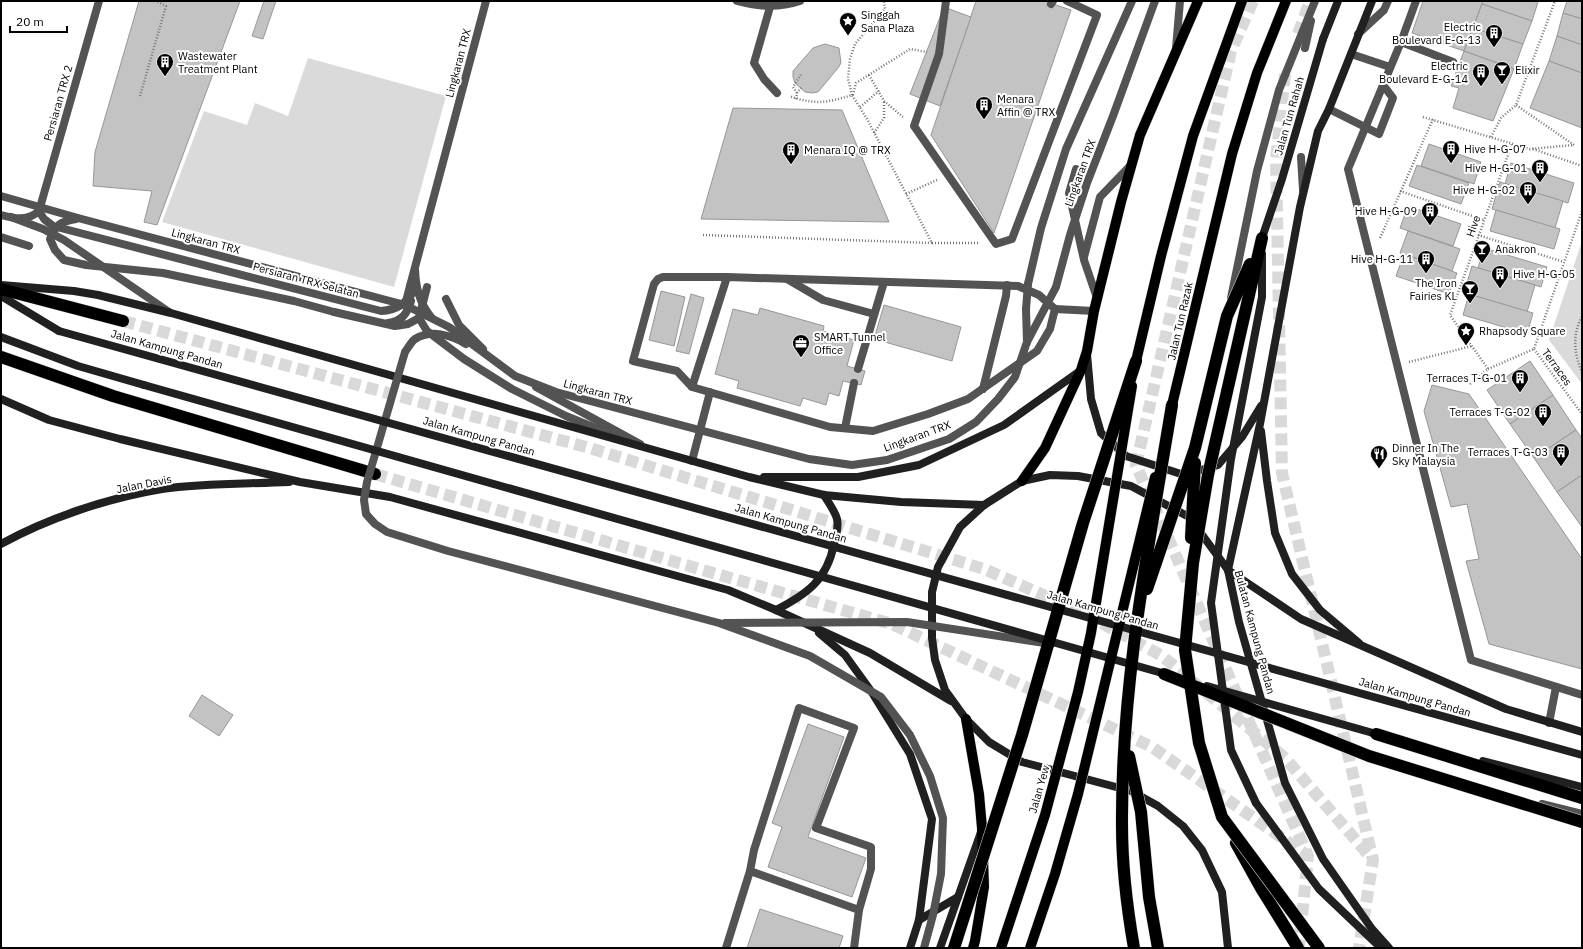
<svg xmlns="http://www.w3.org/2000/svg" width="1583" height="949" font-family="'IBM Plex Sans',sans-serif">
  <rect width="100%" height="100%" fill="#fff"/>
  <g fill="#dadada">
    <path d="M308,58L446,96L394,287L162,222L204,111L247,125L255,103L288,116Z"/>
    <path d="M1582,241V384L1549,340Z"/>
  </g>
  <g fill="#c3c3c3" stroke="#979797">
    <path d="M139,1H240L157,225L144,222L152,191L93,186L95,152Z"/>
    <path d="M264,1H276L263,39L252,36Z"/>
    <path d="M976,1H1044L1071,10L994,233L931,135Z"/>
    <path d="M1423,1H1483L1464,51L1412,33Z"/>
    <path d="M1483,1H1536L1538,2L1532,21L1482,4Z"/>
    <path d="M1567,1H1582V19L1563,13Z"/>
    <path d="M1482,4L1532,21L1523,44L1473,28Z"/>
    <path d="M944,7L971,17L940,106L910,94Z"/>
    <path d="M1563,13L1582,19V45L1557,36Z"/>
    <path d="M1473,28L1523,44L1514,69L1464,51Z"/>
    <path d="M1557,36L1582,45V73L1549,61Z"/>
    <path d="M825,44L839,48L841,63L838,68L818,92L812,93L805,92L795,83L793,77V71L813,48Z"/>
    <path d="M1464,51L1514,69L1493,121L1453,108L1459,88L1451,86Z"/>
    <path d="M1549,61L1582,73V128L1530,108Z"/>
    <path d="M733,108L842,110L889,222L701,219Z"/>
    <path d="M1429,144L1481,162L1474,184L1421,166Z"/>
    <path d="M1511,163L1574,183L1568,203L1505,184Z"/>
    <path d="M1417,165L1469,183L1461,204L1409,186Z"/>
    <path d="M1500,182L1563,201L1555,228L1492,209Z"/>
    <path d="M1408,206L1461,224L1453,246L1400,228Z"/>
    <path d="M1496,210L1560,229L1554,249L1490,231Z"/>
    <path d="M1408,231L1460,249L1452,271L1400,253Z"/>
    <path d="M1484,248L1547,267L1541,287L1478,268Z"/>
    <path d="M1404,254L1457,273L1449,294L1396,276Z"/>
    <path d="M1472,266L1535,285L1527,312L1464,293Z"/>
    <path d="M661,291L685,297L674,346L649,340Z"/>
    <path d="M691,294L704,298L689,354L676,351Z"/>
    <path d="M1469,294L1533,313L1527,334L1463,315Z"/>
    <path d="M884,305L961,327L952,361L874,339Z"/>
    <path d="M760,308L824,326L823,331L854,340L847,366L865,371L861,385L843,381L839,396L829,393L826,405L803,398L800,406L737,388L739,381L715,374L733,309L758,315Z"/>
    <path d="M1530,361L1553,395L1510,424L1487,390Z"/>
    <path d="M1432,385L1469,394L1582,559V669L1489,644L1466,561L1479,559L1467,504L1451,507L1424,411Z"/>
    <path d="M1553,395L1576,430L1534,458L1510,424Z"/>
    <path d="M1576,430L1582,438V475L1557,492L1534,458Z"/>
    <path d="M1582,475V527L1557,492Z"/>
    <path d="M202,695L233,715L219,736L189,716Z"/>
    <path d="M808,724L844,737L808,837L866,858L852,897L768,867L782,827L772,823Z"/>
    <path d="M760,909L843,936L839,948H747Z"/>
  </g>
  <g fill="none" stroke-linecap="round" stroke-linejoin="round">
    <g stroke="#d9d9d9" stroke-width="12" stroke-dasharray="12 6" stroke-linecap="butt">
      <path d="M1253,1L1231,51L1136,465L1308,856L1299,948"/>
      <path d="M1298,34L1310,1"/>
      <path d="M1285,74L1276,160L1282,473L1373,860L1359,948"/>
      <path d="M123,321L586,447L984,569L1078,610L1162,656L1285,758L1373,860"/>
      <path d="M375,474L706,571L892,624L1152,747L1308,856"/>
    </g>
    <defs>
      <g id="primary">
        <path d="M1136,361L1161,256L1193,136L1242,1"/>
        <path d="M1172,405L1232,154L1257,73L1286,1"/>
        <path d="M1022,481L1045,448L1081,370L1087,351L1094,311L1121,202L1140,135L1198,1"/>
        <path d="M966,719L979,794L982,828L984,887L975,941L973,948"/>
      </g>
      <g id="highway">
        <path d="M1,289L123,321"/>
        <path d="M1,357L113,396L375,474"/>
        <path d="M1236,843L1261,888L1298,948"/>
      </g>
    </defs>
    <use href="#primary" stroke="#dbdbdb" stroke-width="11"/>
    <use href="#highway" stroke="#dbdbdb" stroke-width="13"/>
    <g stroke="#757575" stroke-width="2.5" stroke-dasharray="1 2" stroke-linecap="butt">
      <path d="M869,75L884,101L903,117"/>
      <path d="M797,93L793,87L802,73"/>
      <path d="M852,95L848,79L850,59L855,44L885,9L884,1"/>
      <path d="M853,95L856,83L910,49L927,52"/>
      <path d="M140,96L166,6L156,1"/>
      <path d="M796,99L797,93L802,87"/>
      <path d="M860,107L879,91"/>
      <path d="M1423,117L1530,149L1574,145L1516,105"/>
      <path d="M874,133L884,118V101"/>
      <path d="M1491,137L1501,118L1516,105L1555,1"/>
      <path d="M1533,149L1582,166"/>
      <path d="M1400,191L1484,220"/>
      <path d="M906,194L937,180"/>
      <path d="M703,235L932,243L867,119L852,95C827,103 814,105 789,96"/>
      <path d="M1478,235L1564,262"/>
      <path d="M1380,238L1433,119"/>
      <path d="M932,243H979"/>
      <path d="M1582,317C1572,334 1574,354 1582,372"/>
      <path d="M1534,349L1582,414"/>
      <path d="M1409,362L1472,346"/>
      <path d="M1488,369L1534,349L1582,211"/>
      <path d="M1470,384L1488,369L1450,315L1512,144"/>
    </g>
    <g stroke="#535353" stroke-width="8">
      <path d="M946,1L939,54L914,126L996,244L1012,239L1097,15L1067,1"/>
      <path d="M1416,1L1401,42L1348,169L1471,660L1582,695"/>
      <path d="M1051,4L1053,1"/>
      <path d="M1358,34L1384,10L1388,1"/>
      <path d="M1401,42L1453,62"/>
      <path d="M1176,48L1180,1"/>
      <path d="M1305,48L1311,21"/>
      <path d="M1351,54L1390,67"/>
      <path d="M1329,109L1379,134L1393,98L1383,85"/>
      <path d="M1301,157L1303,190"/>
      <path d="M1076,169L1069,193L1084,260L1097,298"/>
      <path d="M39,211L44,219L53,226L381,311C397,310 405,304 414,291"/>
      <path d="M39,211L99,1"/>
      <path d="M1,215C15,219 28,221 39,211"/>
      <path d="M11,217L43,229L64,240L169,312"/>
      <path d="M1,237L29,246"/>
      <path d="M1084,257L1100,197L1131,165"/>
      <path d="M787,279L823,300L874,314"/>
      <path d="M1028,284L1041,228L1066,149L1132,1"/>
      <path d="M410,286L486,1"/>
      <path d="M427,287L419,318L427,331L464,359L512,389L566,416L620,438"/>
      <path d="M1231,298L1257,171L1279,90L1315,1"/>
      <path d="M446,299L459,325L483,349"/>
      <path d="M1026,309L1027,342"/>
      <path d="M1055,309L1094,311"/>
      <path d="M334,312L395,326L408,324L419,318"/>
      <path d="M388,323C402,321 407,314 411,301"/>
      <path d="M858,369L884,282"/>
      <path d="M536,387L640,444"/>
      <path d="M692,387L727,277H663L658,279L654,284L633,361L677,371L692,387L830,427L873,431L928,414L968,399L1037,351L1050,329L1055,309L1039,295L1018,286L727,277"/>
      <path d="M983,389L1006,296L1007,285"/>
      <path d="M845,428L854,383"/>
      <path d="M692,461L710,392"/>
      <path d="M1549,723L1556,687"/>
      <path d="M1542,804L1582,814"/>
    </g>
    <g stroke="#535353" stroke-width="8">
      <path d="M750,871L859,910L854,948"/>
      <path d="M726,948L750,871L754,850L799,708L854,728L816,828L871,847V869L859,910"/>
    </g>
    <g stroke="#202020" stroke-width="8">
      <path d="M1323,39L1338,1"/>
      <path d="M1,285L74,291L98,295L171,313L749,477L824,495L901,502L984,505"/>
      <path d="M1,296L59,331"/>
      <path d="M1,337L78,366L144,385"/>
      <path d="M1087,354L1091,399L1101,433L1126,456L1184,475L1218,465L1242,437L1261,406"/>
      <path d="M1,399L49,420L120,439L300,482L390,497L728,590L776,610L870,653L951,701"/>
      <path d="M1261,431L1267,481L1275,533L1292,574L1320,610L1359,643"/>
      <path d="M764,477H858L919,465L1004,425L1080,371"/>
      <path d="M1,544C48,518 108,498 162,489C203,483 247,484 289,482"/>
      <path d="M1228,570L1260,424L1300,207L1318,131L1329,109L1372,1"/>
      <path d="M1228,570L1301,619L1506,709L1582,732"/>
      <path d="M776,610C807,594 827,580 834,544C836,536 839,527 837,519C835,511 828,502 824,495"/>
      <path d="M819,633L845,655L871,691L910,754L932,819L919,920L910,948"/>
      <path d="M1256,803L1319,889L1381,948"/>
      <path d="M919,920L958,897"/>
      <path d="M940,948L981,832"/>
      <path d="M1228,948L1222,892L1202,850L1183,826L1158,806L1131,791L1022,762L989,742L966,719L945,690L935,660L932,638V592L938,567L960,527L984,505L1022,481L1050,475L1078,476L1131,486L1189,517L1228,570L1239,622L1285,783L1323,859L1372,929L1389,948"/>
    </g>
    <use href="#primary" stroke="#000" stroke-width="10"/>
    <use href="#highway" stroke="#000" stroke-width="12"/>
    <defs>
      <g id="primary-bridge">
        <path d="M1001,948L1045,815L1078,692L1091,633L1132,386"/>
        <path d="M1030,948L1055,874L1078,794L1155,477"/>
      </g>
      <g id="highway-bridge">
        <path d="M1262,238L1208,475L1193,563L1185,650L1199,743L1222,817L1319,948"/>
        <path d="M1191,538L1195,463"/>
        <path d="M1147,589L1195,448L1227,316L1250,264"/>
        <path d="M1164,674L1369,756L1582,822"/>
        <path d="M1376,734L1582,798"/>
        <path d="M1129,756L1141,812L1149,897L1158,948"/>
        <path d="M954,948L1022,735L1083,523L1136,361"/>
        <path d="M1134,948C1127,908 1122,866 1122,825C1121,683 1149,544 1172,405"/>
      </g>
    </defs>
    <use href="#primary-bridge" stroke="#dbdbdb" stroke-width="11" stroke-linecap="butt"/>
    <use href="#highway-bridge" stroke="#dbdbdb" stroke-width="13" stroke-linecap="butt"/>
    <g stroke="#535353" stroke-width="8">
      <path d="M737,1C758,7 779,8 800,1"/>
      <path d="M770,7L754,63L764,79L777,93"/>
      <path d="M1,196L78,218L405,305L449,327L515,376L556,392L809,459L852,465L887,460L949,439L976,422L998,399L1015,377L1027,342L1056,287L1070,235L1087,183L1113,116L1155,1"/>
      <path d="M76,219C60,222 57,223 50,239L55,250L64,260L86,265L163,273L294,301L334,312"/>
      <path d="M415,270C416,288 419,302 431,317"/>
      <path d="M405,305L410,286"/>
      <path d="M1026,309L1028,284"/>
      <path d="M466,344C451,335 431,329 415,339C411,342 408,348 405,352L367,482L364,500L366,514L375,524L387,532L448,551L719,623L810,656L881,697L910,735L930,776L943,818L941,874L933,915L924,948"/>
      <path d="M725,623L907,622L1051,644"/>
    </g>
    <g stroke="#202020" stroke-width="8">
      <path d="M1262,242V238L1282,179L1323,39"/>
      <path d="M59,331L1582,755"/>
      <path d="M144,385L1169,675"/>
      <path d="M1207,686L1380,735"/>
      <path d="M1483,761L1582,787"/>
      <path d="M1256,803L1231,750L1211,603L1231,459L1262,297V254"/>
    </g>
    <use href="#primary-bridge" stroke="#000" stroke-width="10"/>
    <use href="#highway-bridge" stroke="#000" stroke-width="12"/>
  </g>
  <defs>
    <symbol id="sight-pin" viewBox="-11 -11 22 30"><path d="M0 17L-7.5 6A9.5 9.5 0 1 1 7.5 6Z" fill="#000" stroke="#fff"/><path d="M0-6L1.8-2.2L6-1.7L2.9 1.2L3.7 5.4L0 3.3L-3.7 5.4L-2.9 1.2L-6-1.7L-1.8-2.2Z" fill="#fff"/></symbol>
    <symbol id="building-pin" viewBox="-11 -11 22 30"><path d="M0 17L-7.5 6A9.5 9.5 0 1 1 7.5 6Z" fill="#000" stroke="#fff"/><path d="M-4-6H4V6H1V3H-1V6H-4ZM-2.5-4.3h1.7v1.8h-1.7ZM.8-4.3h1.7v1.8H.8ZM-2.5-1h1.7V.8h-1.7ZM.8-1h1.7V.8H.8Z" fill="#fff"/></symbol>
    <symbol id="bar-pin" viewBox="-11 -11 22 30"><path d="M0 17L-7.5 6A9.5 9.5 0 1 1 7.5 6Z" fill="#000" stroke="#fff"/><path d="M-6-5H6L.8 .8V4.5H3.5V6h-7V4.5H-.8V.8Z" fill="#fff"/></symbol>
    <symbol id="office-pin" viewBox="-11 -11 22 30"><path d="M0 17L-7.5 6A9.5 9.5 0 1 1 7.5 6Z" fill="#000" stroke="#fff"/><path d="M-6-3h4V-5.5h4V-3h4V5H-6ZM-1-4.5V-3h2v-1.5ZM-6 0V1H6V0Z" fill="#fff"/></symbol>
    <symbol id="restaurant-pin" viewBox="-11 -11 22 30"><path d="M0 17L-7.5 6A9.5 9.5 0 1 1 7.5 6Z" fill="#000" stroke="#fff"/><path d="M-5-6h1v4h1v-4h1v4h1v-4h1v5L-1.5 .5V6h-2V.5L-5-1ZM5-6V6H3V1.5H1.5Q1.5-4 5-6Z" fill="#fff"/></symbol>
  </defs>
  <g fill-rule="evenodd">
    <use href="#sight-pin" x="838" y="11" width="20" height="27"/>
    <use href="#building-pin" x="1484" y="23" width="20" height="27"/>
    <use href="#building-pin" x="155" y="52" width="20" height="27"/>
    <use href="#bar-pin" x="1492" y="60" width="20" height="27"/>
    <use href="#building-pin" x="1471" y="62" width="20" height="27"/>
    <use href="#building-pin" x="974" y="95" width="20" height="27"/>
    <use href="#building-pin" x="1441" y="139" width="20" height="27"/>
    <use href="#building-pin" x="781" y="140" width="20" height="27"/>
    <use href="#building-pin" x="1530" y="158" width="20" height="27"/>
    <use href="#building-pin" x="1518" y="180" width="20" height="27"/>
    <use href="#building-pin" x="1420" y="201" width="20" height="27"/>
    <use href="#bar-pin" x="1472" y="239" width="20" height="27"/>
    <use href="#building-pin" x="1416" y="249" width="20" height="27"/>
    <use href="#building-pin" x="1490" y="264" width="20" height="27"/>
    <use href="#bar-pin" x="1460" y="279" width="20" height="27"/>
    <use href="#sight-pin" x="1456" y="321" width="20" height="27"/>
    <use href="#office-pin" x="791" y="333" width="20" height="27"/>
    <use href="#building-pin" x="1510" y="368" width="20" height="27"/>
    <use href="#building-pin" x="1533" y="402" width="20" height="27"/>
    <use href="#building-pin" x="1551" y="442" width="20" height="27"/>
    <use href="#restaurant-pin" x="1369" y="444" width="20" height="27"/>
  </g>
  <g text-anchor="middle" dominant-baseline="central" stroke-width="4" stroke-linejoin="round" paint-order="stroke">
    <g font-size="11" fill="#000" stroke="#fff" text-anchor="start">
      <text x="861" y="15">Singgah<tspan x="861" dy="13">Sana Plaza</tspan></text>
      <text x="1481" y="27" text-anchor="end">Electric<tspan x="1481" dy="13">Boulevard E-G-13</tspan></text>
      <text x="178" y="56">Wastewater<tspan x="178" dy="13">Treatment Plant</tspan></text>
      <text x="1468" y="66" text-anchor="end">Electric<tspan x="1468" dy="13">Boulevard E-G-14</tspan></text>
      <text x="1515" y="70">Elixir</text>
      <text x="997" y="99">Menara<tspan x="997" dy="13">Affin @ TRX</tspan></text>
      <text x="1464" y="149">Hive H-G-07</text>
      <text x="804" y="150">Menara IQ @ TRX</text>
      <text x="1527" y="168" text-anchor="end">Hive H-G-01</text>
      <text x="1515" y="190" text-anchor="end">Hive H-G-02</text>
      <text x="1417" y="211" text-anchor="end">Hive H-G-09</text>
      <text x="1495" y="249">Anakron</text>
      <text x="1413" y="259" text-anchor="end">Hive H-G-11</text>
      <text x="1513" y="274">Hive H-G-05</text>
      <text x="1457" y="283" text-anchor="end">The Iron<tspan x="1457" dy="13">Fairies KL</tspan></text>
      <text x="1479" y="331">Rhapsody Square</text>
      <text x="814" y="337">SMART Tunnel<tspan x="814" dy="13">Office</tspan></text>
      <text x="1507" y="378" text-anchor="end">Terraces T-G-01</text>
      <text x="1530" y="412" text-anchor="end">Terraces T-G-02</text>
      <text x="1392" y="448">Dinner In The<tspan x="1392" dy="13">Sky Malaysia</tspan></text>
      <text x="1548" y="452" text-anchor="end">Terraces T-G-03</text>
    </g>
    <g font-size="11" fill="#000" stroke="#fff">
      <text transform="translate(458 63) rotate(-75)">Lingkaran TRX</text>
      <text transform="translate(58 103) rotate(-74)">Persiaran TRX 2</text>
      <text transform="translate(1289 116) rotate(-74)">Jalan Tun Rahah</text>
      <text transform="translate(1080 173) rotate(-70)">Lingkaran TRX</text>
      <text transform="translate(1473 226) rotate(-71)">Hive</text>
      <text transform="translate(206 241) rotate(15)">Lingkaran TRX</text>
      <text transform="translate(306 280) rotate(15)">Persiaran TRX Selatan</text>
      <text transform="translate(1180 321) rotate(-77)">Jalan Tun Razak</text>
      <text transform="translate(167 349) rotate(16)">Jalan Kampung Pandan</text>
      <text transform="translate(1557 367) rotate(54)">Terraces</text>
      <text transform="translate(598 392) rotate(15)">Lingkaran TRX</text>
      <text transform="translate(479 436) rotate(16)">Jalan Kampung Pandan</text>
      <text transform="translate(917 436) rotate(-20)">Lingkaran TRX</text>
      <text transform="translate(144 484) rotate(-11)">Jalan Davis</text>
      <text transform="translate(791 523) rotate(16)">Jalan Kampung Pandan</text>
      <text transform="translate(1103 610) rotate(16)">Jalan Kampung Pandan</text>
      <text transform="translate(1255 632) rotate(75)">Bulatan Kampung Pandan</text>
      <text transform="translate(1415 697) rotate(16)">Jalan Kampung Pandan</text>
      <text transform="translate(1039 789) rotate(-74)">Jalan Yew</text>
    </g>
  </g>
  <rect width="1583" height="949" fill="none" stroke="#000000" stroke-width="4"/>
  <path d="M10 26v6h57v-6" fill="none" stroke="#000000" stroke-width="2"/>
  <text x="16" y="26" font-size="12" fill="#000000" stroke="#ffffff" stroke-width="3" paint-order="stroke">20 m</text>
</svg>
